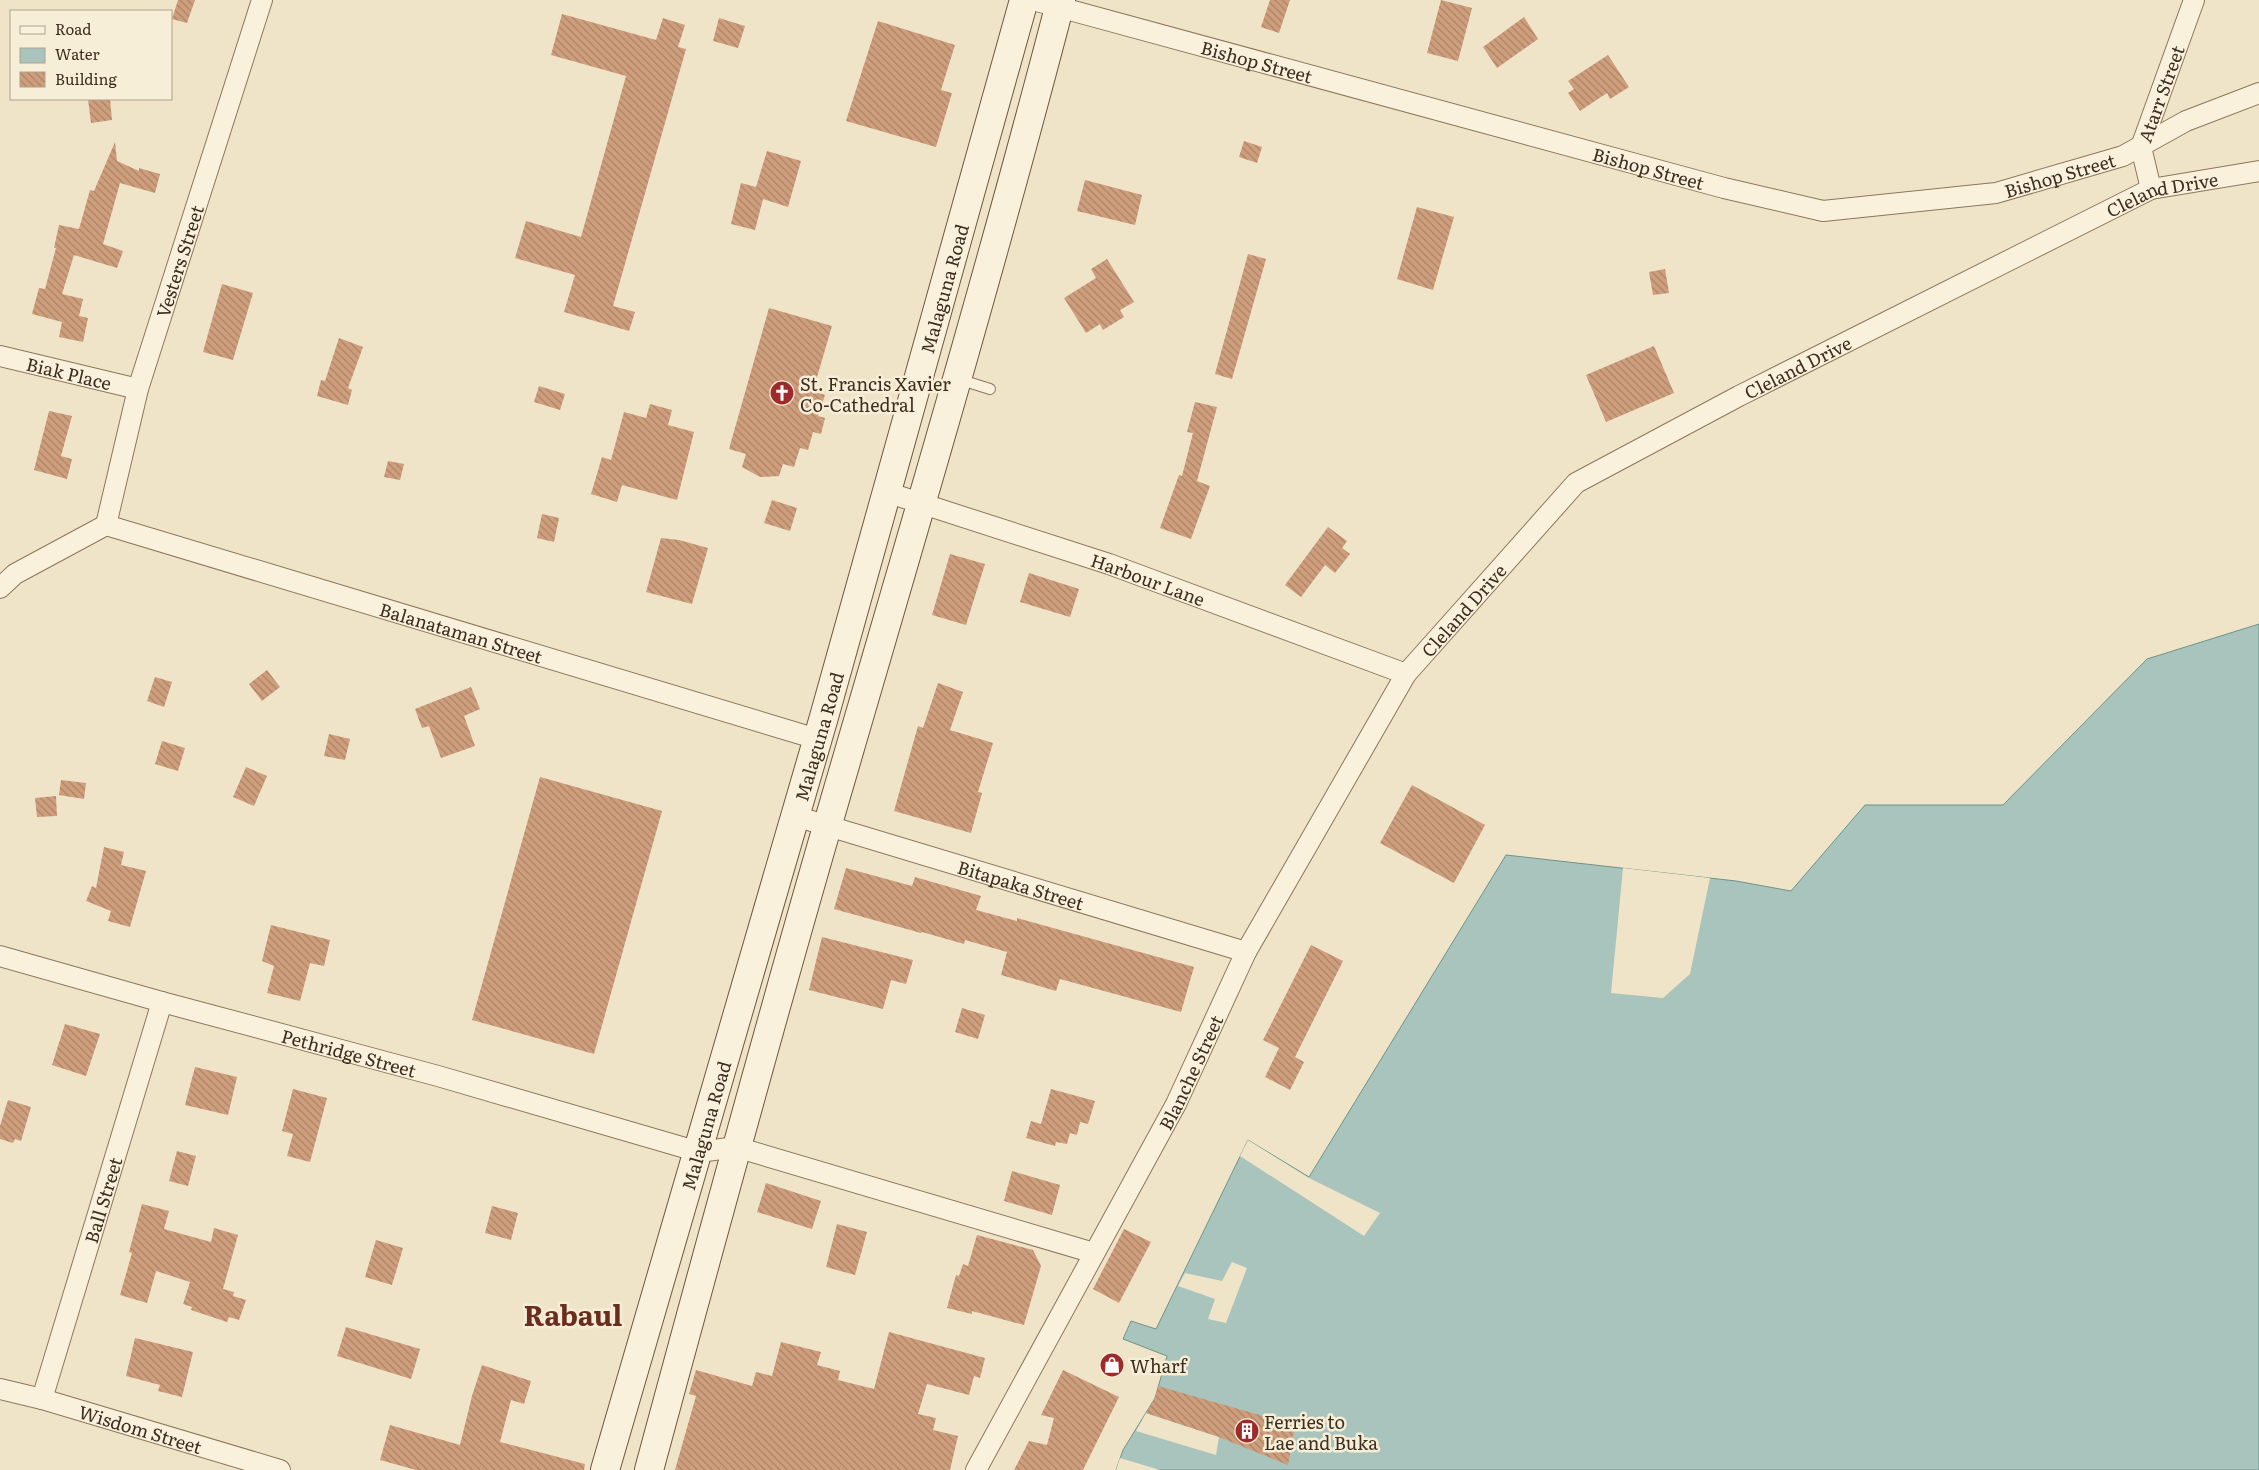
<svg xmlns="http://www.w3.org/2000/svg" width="2259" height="1470" font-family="Literata,serif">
  <defs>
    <pattern id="building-back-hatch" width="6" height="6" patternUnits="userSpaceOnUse" patternTransform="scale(1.25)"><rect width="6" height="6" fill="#cf9f7d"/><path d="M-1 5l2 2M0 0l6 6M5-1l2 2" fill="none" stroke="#a98266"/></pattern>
  </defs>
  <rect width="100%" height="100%" fill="#f0e4c8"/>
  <path fill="#a9c4bc" stroke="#6f938a" d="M2259,624V1470H1116L1123,1450L1155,1398L1167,1356L1123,1339L1131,1321L1156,1329L1248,1140L1309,1177L1506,855L1736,881L1791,891L1865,805H2003L2147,659Z"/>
  <g fill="#f0e4c8">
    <path d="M1623,868L1710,878L1690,974L1663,998L1611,993Z"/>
    <path d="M1248,1140L1309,1178L1380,1213L1364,1236L1240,1156Z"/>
    <path d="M1232,1262L1247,1268L1226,1323L1208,1319L1215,1299L1178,1286L1185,1273L1222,1281Z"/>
    <path d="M1146,1413L1219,1437L1216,1455L1136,1431Z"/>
    <path d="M1120,1458L1160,1470H1116Z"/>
  </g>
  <g fill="url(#building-back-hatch)">
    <path d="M178,0H195L187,23L172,19Z"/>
    <path d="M1270,0H1290L1279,33L1261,27Z"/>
    <path d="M1441,0L1472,8L1458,61L1427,53Z"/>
    <path d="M562,14L656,40L663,18L685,25L678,47L686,49L613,306L635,312L629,331L564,312L575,275L515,258L526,221L581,237L626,76L551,55Z"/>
    <path d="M1524,17L1538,39L1497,68L1483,47Z"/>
    <path d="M719,18L745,26L738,48L713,41Z"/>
    <path d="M878,21L955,45L941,90L952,93L936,147L846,121Z"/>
    <path d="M1608,55L1629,87L1610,99L1607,93L1580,111L1568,93L1574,89L1568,81Z"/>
    <path d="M88,99H110L112,120L91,123Z"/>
    <path d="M1244,141L1262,147L1257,163L1239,157Z"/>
    <path d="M115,142L117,161L139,171V168L160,174L155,193L120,183L103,244L123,251L117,268L74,255L62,294L83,299L79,316L88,318L83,342L59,337L62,322L32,314L39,288L45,289L56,248H54L59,225L79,229L90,190L94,191Z"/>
    <path d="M767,151L801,161L788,207L763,199L755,230L731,224L741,183L756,187Z"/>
    <path d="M1085,180L1142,195L1135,225L1077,211Z"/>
    <path d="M1417,207L1454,217L1433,290L1397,279Z"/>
    <path d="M1248,254L1266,259L1232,379L1215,374Z"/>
    <path d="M1107,259L1134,302L1120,310L1124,317L1103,330L1100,324L1086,333L1064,298L1096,278L1091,269Z"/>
    <path d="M1665,269L1669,293L1653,295L1649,272Z"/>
    <path d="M222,284L253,293L233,360L203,352Z"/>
    <path d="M769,308L832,326L813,391L825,395L818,416L825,418L821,434L813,432L808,450L800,448L794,467L783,464L779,476L760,477L742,467L746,454L729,449Z"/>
    <path d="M339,338L363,347L348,388L352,390L348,405L317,396L321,380L325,381Z"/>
    <path d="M1654,346L1674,393L1606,422L1586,375Z"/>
    <path d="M539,386L565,394L560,410L534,402Z"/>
    <path d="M1195,402L1217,407L1197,481L1210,486L1191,539L1160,528L1179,475L1182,476L1193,433L1187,432Z"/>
    <path d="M650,404L672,410L668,425L694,432L677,500L622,485L617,502L591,494L602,457L611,460L624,412L646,418Z"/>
    <path d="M49,411L72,416L61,456L72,459L67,479L34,470Z"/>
    <path d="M388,461L404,464L400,480L384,477Z"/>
    <path d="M772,500L797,508L790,531L764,523Z"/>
    <path d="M542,514L559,518L554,542L537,538Z"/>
    <path d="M1328,527L1347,541L1342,548L1350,554L1335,573L1325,565L1301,597L1285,585Z"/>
    <path d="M661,538L679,540L708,548L692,604L646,592Z"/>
    <path d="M950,554L985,564L966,625L932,615Z"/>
    <path d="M1029,573L1079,589L1070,617L1020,602Z"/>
    <path d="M267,670L280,687L262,701L249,684Z"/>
    <path d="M155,677L172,682L164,707L147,701Z"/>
    <path d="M938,683L963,692L950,730L993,743L978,792L982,793L971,833L894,811L918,726L923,728Z"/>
    <path d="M471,687L480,709L464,716L475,746L441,758L429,726L422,728L415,709Z"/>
    <path d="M329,734L350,739L345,760L324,756Z"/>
    <path d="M162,741L185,748L178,771L155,764Z"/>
    <path d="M246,767L267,776L254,806L233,797Z"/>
    <path d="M540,777L662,811L594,1054L472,1020Z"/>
    <path d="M61,780L86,783L84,799L59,795Z"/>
    <path d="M1412,785L1485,825L1454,883L1380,843Z"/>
    <path d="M56,796L57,816L37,817L35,798Z"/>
    <path d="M104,847L124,852L121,865L146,871L130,927L108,921L111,911L86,901L92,886L96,888Z"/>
    <path d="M846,868L912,886L915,877L981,896L976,910L1017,921V918L1194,967L1181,1012L1060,979L1056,991L1001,975L1007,952L965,940L964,944L922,932L921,933L834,909Z"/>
    <path d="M271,925L330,940L324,966L310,963L300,1001L267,993L274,966L262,961Z"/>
    <path d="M822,937L913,960L906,984L891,980L883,1009L809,990Z"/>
    <path d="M1311,945L1343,961L1295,1057L1304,1062L1290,1090L1265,1077L1279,1048L1263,1040Z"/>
    <path d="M962,1008L985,1015L978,1039L955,1032Z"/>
    <path d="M65,1024L100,1034L86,1076L52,1065Z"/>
    <path d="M195,1067L237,1077L228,1115L185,1105Z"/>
    <path d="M293,1089L327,1098L310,1162L287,1156L293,1134L282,1131Z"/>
    <path d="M1051,1089L1095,1101L1088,1124L1080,1122L1077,1135L1070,1133L1067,1144L1056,1142L1055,1146L1026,1138L1031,1121L1041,1124Z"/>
    <path d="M8,1100L31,1107L21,1141L15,1139L13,1143L0,1139V1126Z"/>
    <path d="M177,1151L196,1156L188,1186L169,1181Z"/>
    <path d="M1012,1171L1060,1185L1052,1215L1004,1201Z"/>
    <path d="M766,1183L821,1201L812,1229L757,1212Z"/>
    <path d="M142,1204L169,1211L164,1229L211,1242L214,1228L238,1235L223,1289L234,1292L233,1296L246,1300L239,1320L229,1317L227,1322L191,1310L192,1307L183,1304L190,1282L156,1271L147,1303L120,1295L132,1253L129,1252Z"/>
    <path d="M492,1206L518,1213L511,1240L485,1233Z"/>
    <path d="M837,1224L867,1232L855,1275L826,1267Z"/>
    <path d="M1124,1229L1151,1242L1119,1303L1093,1289Z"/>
    <path d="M977,1235L1033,1250L1041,1266L1024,1325L972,1311V1314L947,1308L956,1275L959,1276L963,1264L968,1266Z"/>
    <path d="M376,1240L403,1248L392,1285L365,1277Z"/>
    <path d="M346,1327L420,1349L411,1379L337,1356Z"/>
    <path d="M889,1332L985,1358L980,1378L974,1376L969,1395L927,1384L918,1414L936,1418L933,1430L958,1436L950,1470H675L696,1396L689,1394L696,1370L752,1386L756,1372L772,1376L781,1342L821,1352L817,1365L840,1371L838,1380L874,1389Z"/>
    <path d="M135,1338L193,1352L182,1397L158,1391L160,1385L126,1376Z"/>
    <path d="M482,1365L531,1381L524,1404L511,1400L500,1442L585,1464L584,1470H416L380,1460L390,1425L460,1445L472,1396Z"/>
    <path d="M1063,1370L1119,1397L1083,1470H1014L1029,1441L1047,1445L1054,1418L1041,1415Z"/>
    <path d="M1158,1386L1295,1425L1288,1465L1219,1437L1146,1413L1155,1398Z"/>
  </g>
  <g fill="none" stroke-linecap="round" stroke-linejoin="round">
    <defs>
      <path id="lane" d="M958,379L990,389"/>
      <g id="street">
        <path id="s1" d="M1033,0L1724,188L1823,211L1996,193L2123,156L2186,121L2259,93"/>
        <path id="s2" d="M2151,189L2141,147L2194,0"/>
        <path id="s3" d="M0,356L138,389"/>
        <path id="s4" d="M886,492L1109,564L1406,674"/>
        <path id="s5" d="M106,525L817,739"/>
        <path id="s6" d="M106,525L138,389L262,0"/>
        <path d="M0,588L15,574L106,525"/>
        <path id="s7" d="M795,816L1246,952"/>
        <path id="s8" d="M0,956L162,1002L438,1076L699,1152L736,1147L1094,1253"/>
        <path id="s9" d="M0,1389L42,1399L280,1470"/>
        <path id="s10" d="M42,1399L162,1002"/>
        <path id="s11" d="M976,1470L1176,1104L1246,952L1406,674L1576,483L1739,396L2151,189L2259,171"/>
      </g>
      <g id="secondary">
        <path id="s12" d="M605,1470L824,717L1024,0"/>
        <path d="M649,1470C707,1255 765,1041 827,827C907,552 989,277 1061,0"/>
      </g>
    </defs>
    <use href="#lane" stroke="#8d765c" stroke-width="12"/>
    <use href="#street" stroke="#8d765c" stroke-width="22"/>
    <use href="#secondary" stroke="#6f573f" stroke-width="30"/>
    <use href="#lane" stroke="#faf1dc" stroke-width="10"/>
    <use href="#street" stroke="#faf1dc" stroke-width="20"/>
    <use href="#secondary" stroke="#faf1dc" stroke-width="28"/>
  </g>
  <defs>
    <symbol id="church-disc" viewBox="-11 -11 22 22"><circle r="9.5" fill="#9e2a2b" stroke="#f7eed8"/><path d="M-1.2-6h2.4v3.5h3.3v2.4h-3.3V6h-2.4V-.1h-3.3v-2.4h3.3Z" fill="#fff"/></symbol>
    <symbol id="shop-disc" viewBox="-11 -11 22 22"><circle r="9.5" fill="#9e2a2b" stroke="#f7eed8"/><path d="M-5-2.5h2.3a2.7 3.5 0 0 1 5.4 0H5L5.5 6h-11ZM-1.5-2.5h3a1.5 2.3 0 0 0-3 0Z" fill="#fff"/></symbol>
    <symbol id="building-disc" viewBox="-11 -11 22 22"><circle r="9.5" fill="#9e2a2b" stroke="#f7eed8"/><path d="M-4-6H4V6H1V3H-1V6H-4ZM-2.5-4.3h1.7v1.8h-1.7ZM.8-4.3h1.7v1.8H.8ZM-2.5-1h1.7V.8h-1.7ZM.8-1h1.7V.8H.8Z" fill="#fff"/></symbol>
  </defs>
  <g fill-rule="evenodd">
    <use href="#church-disc" x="768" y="379" width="28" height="28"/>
    <use href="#shop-disc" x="1098" y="1351" width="28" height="28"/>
    <use href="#building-disc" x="1233" y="1417" width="28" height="28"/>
  </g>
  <g text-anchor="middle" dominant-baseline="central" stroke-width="5" stroke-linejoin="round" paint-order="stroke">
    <g font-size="18" fill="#3d2e20" stroke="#f7eed8">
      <text stroke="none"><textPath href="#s1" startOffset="232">Bishop Street</textPath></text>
      <text stroke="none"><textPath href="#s2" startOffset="100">Atarr Street</textPath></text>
      <text stroke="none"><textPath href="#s1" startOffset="638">Bishop Street</textPath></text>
      <text stroke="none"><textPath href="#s1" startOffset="1058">Bishop Street</textPath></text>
      <text stroke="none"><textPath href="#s11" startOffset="1816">Cleland Drive</textPath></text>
      <text stroke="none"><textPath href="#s6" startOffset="274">Vesters Street</textPath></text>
      <text stroke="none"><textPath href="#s12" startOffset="1229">Malaguna Road</textPath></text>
      <text stroke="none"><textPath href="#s11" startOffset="1411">Cleland Drive</textPath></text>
      <text stroke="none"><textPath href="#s3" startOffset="71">Biak Place</textPath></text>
      <text stroke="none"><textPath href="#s4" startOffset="276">Harbour Lane</textPath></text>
      <text stroke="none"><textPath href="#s11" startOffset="991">Cleland Drive</textPath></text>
      <text stroke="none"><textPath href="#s5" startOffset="371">Balanataman Street</textPath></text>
      <text stroke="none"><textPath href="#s12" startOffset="764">Malaguna Road</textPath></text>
      <text stroke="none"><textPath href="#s7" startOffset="236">Bitapaka Street</textPath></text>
      <text stroke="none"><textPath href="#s8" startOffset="362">Pethridge Street</textPath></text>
      <text stroke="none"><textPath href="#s11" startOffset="452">Blanche Street</textPath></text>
      <text stroke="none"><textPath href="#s12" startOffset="359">Malaguna Road</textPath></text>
      <text stroke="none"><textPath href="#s10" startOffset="208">Ball Street</textPath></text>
      <text stroke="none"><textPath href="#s9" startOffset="146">Wisdom Street</textPath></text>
    </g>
    <g font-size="18" fill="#3d2e20" stroke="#f7eed8" text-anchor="start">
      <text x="800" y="383">St. Francis Xavier<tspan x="800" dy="21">Co-Cathedral</tspan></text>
      <text x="1130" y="1365">Wharf</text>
      <text x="1264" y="1421">Ferries to<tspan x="1264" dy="21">Lae and Buka</tspan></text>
    </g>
    <g font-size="28" font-weight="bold" fill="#6b2e1e" stroke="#f7eed8">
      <text x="573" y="1314">Rabaul</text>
    </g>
  </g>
  <rect x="10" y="10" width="162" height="90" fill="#f7eed8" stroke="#ada18e"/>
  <rect x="20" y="26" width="25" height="8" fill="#faf1dc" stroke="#ada18e"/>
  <text x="55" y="35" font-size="15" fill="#3d2e20">Road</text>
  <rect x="20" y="48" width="25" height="15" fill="#a9c4bc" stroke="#ada18e"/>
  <text x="55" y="60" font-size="15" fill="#3d2e20">Water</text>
  <rect x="20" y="72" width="25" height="15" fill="url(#building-back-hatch)" stroke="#ada18e"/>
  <text x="55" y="85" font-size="15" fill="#3d2e20">Building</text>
</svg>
